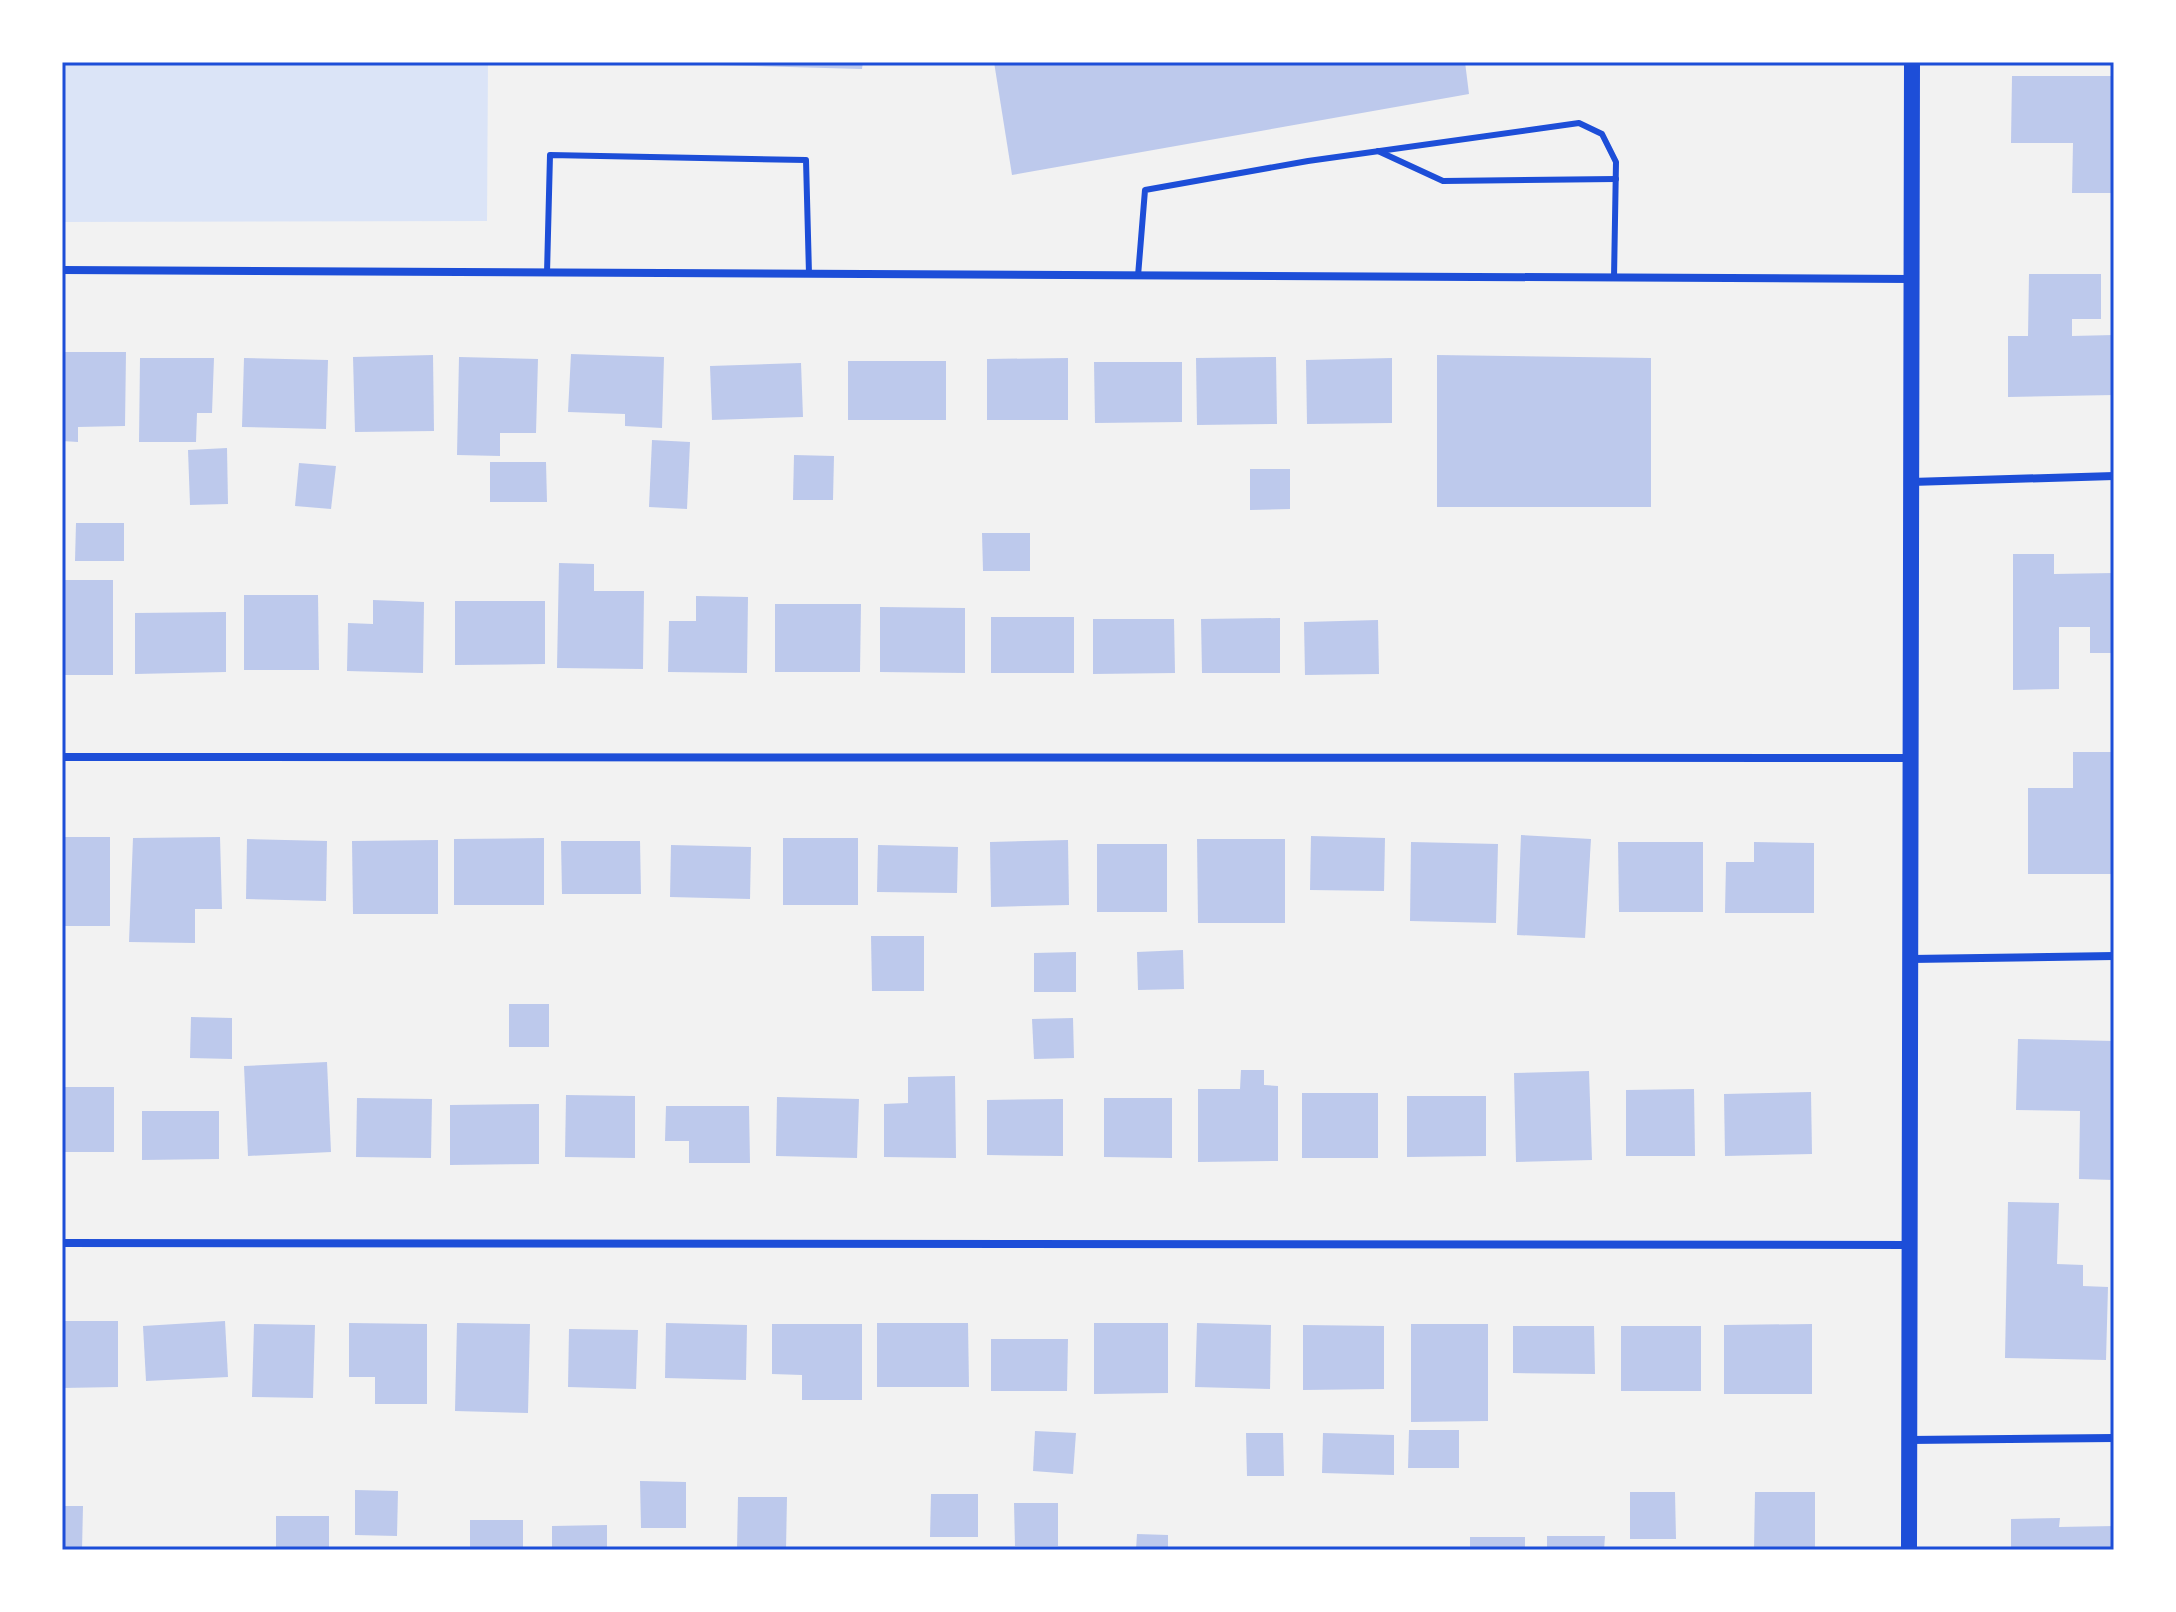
<svg xmlns="http://www.w3.org/2000/svg" width="2176" height="1612" font-family="'IBM Plex Sans',sans-serif">
  <rect width="100%" height="100%" fill="#f2f2f2"/>
  <path fill="#dbe4f7" d="M62,62H488L487,221L62,222Z"/>
  <g fill="#bdc9ec">
    <path d="M717,62H863L862,69L717,65Z"/>
    <path d="M994,62H1465L1469,94L1012,175Z"/>
    <path d="M2012,76H2114V193H2072L2073,143H2011Z"/>
    <path d="M2029,274H2101V319H2072V336L2114,335V395L2008,397V336H2028Z"/>
    <path d="M62,352H126L125,426L78,427V442L62,441Z"/>
    <path d="M571,354L664,357L662,428L625,426V414L568,412Z"/>
    <path d="M433,355L434,431L355,432L353,357Z"/>
    <path d="M1437,355L1651,358V507H1437Z"/>
    <path d="M459,357L538,359L536,433H500V456L457,455Z"/>
    <path d="M1276,357L1277,424L1197,425L1196,358Z"/>
    <path d="M140,358H214L212,413H197L196,442H139Z"/>
    <path d="M244,358L328,360L326,429L242,427Z"/>
    <path d="M1068,358V420H987V359Z"/>
    <path d="M1392,358V423L1307,424L1306,360Z"/>
    <rect x="848" y="361" width="98" height="59"/>
    <path d="M1094,362H1182V422L1095,423Z"/>
    <path d="M801,363L803,417L712,420L710,366Z"/>
    <path d="M652,440L690,442L687,509L649,507Z"/>
    <path d="M227,448L228,504L190,505L188,450Z"/>
    <path d="M794,455L834,456L833,500H793Z"/>
    <path d="M490,462H546L547,502H490Z"/>
    <path d="M299,463L336,466L331,509L295,506Z"/>
    <path d="M1250,469H1290V509L1250,510Z"/>
    <path d="M76,523H124V561H75Z"/>
    <path d="M982,533H1030V571H983Z"/>
    <path d="M2013,554H2054V574L2114,573V653H2090V627H2059V689L2013,690Z"/>
    <path d="M559,563L594,564V591H644L643,669L557,668Z"/>
    <rect x="62" y="580" width="51" height="95"/>
    <path d="M244,595H318L319,670H244Z"/>
    <path d="M696,596L748,597L747,673L668,672L669,621H696Z"/>
    <path d="M373,600L424,602L423,673L347,671L348,623L373,624Z"/>
    <path d="M455,601H545V664L455,665Z"/>
    <path d="M775,604H861L860,672H775Z"/>
    <path d="M880,607L965,608V673L880,672Z"/>
    <path d="M226,612V672L135,674V613Z"/>
    <rect x="991" y="617" width="83" height="56"/>
    <path d="M1280,618V673H1202L1201,619Z"/>
    <path d="M1093,619H1174L1175,673L1093,674Z"/>
    <path d="M1378,620L1379,674L1305,675L1304,622Z"/>
    <path d="M2073,752H2114V874H2028V788H2073Z"/>
    <path d="M1521,835L1591,839L1585,938L1517,935Z"/>
    <path d="M1311,836L1385,838L1384,891L1310,890Z"/>
    <rect x="62" y="837" width="48" height="89"/>
    <path d="M220,837L222,909H195V943L129,942L133,838Z"/>
    <path d="M544,838V905H454V839Z"/>
    <rect x="783" y="838" width="75" height="67"/>
    <path d="M247,839L327,841L326,901L246,899Z"/>
    <path d="M1197,839H1285V923H1198Z"/>
    <path d="M438,840V914H353L352,841Z"/>
    <path d="M1068,840L1069,905L991,907L990,842Z"/>
    <path d="M561,841H640L641,894H562Z"/>
    <path d="M1411,842L1498,844L1496,923L1410,921Z"/>
    <path d="M1618,842H1703V912H1619Z"/>
    <path d="M1754,842L1814,843V913H1725L1726,862H1754Z"/>
    <rect x="1097" y="844" width="70" height="68"/>
    <path d="M671,845L751,847L750,899L670,897Z"/>
    <path d="M878,845L958,847L957,893L877,892Z"/>
    <path d="M871,936H924V991H872Z"/>
    <path d="M1183,950L1184,989L1138,990L1137,952Z"/>
    <path d="M1076,952V992H1034V953Z"/>
    <rect x="509" y="1004" width="40" height="43"/>
    <path d="M191,1017L232,1018V1059L190,1058Z"/>
    <path d="M1073,1018L1074,1058L1034,1059L1032,1019Z"/>
    <path d="M2018,1039L2114,1041V1180L2079,1179L2080,1111L2016,1110Z"/>
    <path d="M327,1062L331,1152L248,1156L244,1066Z"/>
    <path d="M1241,1070H1264V1085L1278,1086V1161L1198,1162V1089H1240Z"/>
    <path d="M1589,1071L1592,1160L1516,1162L1514,1073Z"/>
    <path d="M955,1076L956,1158L884,1157V1104L908,1103V1077Z"/>
    <rect x="62" y="1087" width="52" height="65"/>
    <path d="M1694,1089L1695,1156H1626V1090Z"/>
    <path d="M1811,1092L1812,1154L1725,1156L1724,1094Z"/>
    <rect x="1302" y="1093" width="76" height="65"/>
    <path d="M566,1095L635,1096V1158L565,1157Z"/>
    <path d="M1407,1096H1486V1156L1407,1157Z"/>
    <path d="M777,1097L859,1099L857,1158L776,1156Z"/>
    <path d="M357,1098L432,1099L431,1158L356,1157Z"/>
    <path d="M1104,1098H1172V1158L1104,1157Z"/>
    <path d="M1063,1099V1156L987,1155V1100Z"/>
    <path d="M539,1104V1164L450,1165V1105Z"/>
    <path d="M666,1106H749L750,1163H689V1141H665Z"/>
    <path d="M142,1111H219V1159L142,1160Z"/>
    <path d="M2008,1202L2059,1203L2057,1264L2083,1265V1286L2108,1287L2106,1360L2005,1358Z"/>
    <path d="M62,1321H118V1387L62,1388Z"/>
    <path d="M225,1321L228,1377L146,1381L143,1326Z"/>
    <path d="M349,1323L427,1324V1404H375V1377H349Z"/>
    <path d="M457,1323L530,1324L528,1413L455,1411Z"/>
    <path d="M666,1323L747,1325L746,1380L665,1378Z"/>
    <path d="M877,1323H968L969,1387H877Z"/>
    <path d="M1094,1323H1168V1393L1094,1394Z"/>
    <path d="M1197,1323L1271,1325L1270,1389L1195,1387Z"/>
    <path d="M254,1324L315,1325L313,1398L252,1397Z"/>
    <path d="M772,1324H862V1400H802V1375L772,1374Z"/>
    <path d="M1411,1324H1488V1421L1411,1422Z"/>
    <path d="M1812,1324V1394H1724V1325Z"/>
    <path d="M1303,1325L1384,1326V1389L1303,1390Z"/>
    <path d="M1513,1326H1594L1595,1374L1513,1373Z"/>
    <rect x="1621" y="1326" width="80" height="65"/>
    <path d="M569,1329L638,1330L636,1389L568,1387Z"/>
    <path d="M991,1339H1068L1067,1391H991Z"/>
    <path d="M1409,1430H1459V1468H1408Z"/>
    <path d="M1035,1431L1076,1433L1073,1474L1033,1471Z"/>
    <path d="M1246,1433H1283L1284,1476H1247Z"/>
    <path d="M1323,1433L1394,1435V1475L1322,1473Z"/>
    <path d="M640,1481L686,1482V1528H641Z"/>
    <path d="M355,1490L398,1491L397,1536L355,1535Z"/>
    <path d="M1630,1492H1675L1676,1539H1630Z"/>
    <path d="M1755,1492H1815V1550H1754Z"/>
    <path d="M931,1494H978V1537H930Z"/>
    <path d="M738,1497H787L786,1550H737Z"/>
    <path d="M1014,1503H1058V1546H1015Z"/>
    <path d="M62,1506H83L82,1550H62Z"/>
    <rect x="276" y="1516" width="53" height="34"/>
    <path d="M2060,1518L2059,1527L2114,1526V1550H2011V1519Z"/>
    <rect x="470" y="1520" width="53" height="30"/>
    <path d="M607,1525V1550H552V1526Z"/>
    <path d="M1137,1534L1168,1535V1550H1136Z"/>
    <path d="M1547,1536H1605L1604,1550H1547Z"/>
    <rect x="1470" y="1537" width="55" height="13"/>
  </g>
  <g fill="none" stroke-linecap="round" stroke-linejoin="round">
    <g stroke="#1d4ed8" stroke-width="6">
      <path d="M1378,151L1443,181L1616,179"/>
      <path d="M547,273L550,155L806,160L809,274"/>
      <path d="M1138,276L1145,190L1308,161L1579,123L1602,134L1616,162L1614,278"/>
    </g>
    <g stroke="#1d4ed8" stroke-width="8">
      <path d="M62,270L1911,279"/>
      <path d="M1911,482L2114,476"/>
      <path d="M62,757L1910,758"/>
      <path d="M1911,959L2114,956"/>
      <path d="M62,1243L1909,1245"/>
      <path d="M1909,1440L2114,1438"/>
    </g>
    <path stroke="#1d4ed8" stroke-width="16" d="M1909,1550L1912,62"/>
  </g>
  <rect width="2176" height="1612" fill="none" stroke="#ffffff" stroke-width="128"/>
  <rect x="64" y="64" width="2048" height="1484" fill="none" stroke="#1d4ed8" stroke-width="3"/>
</svg>
